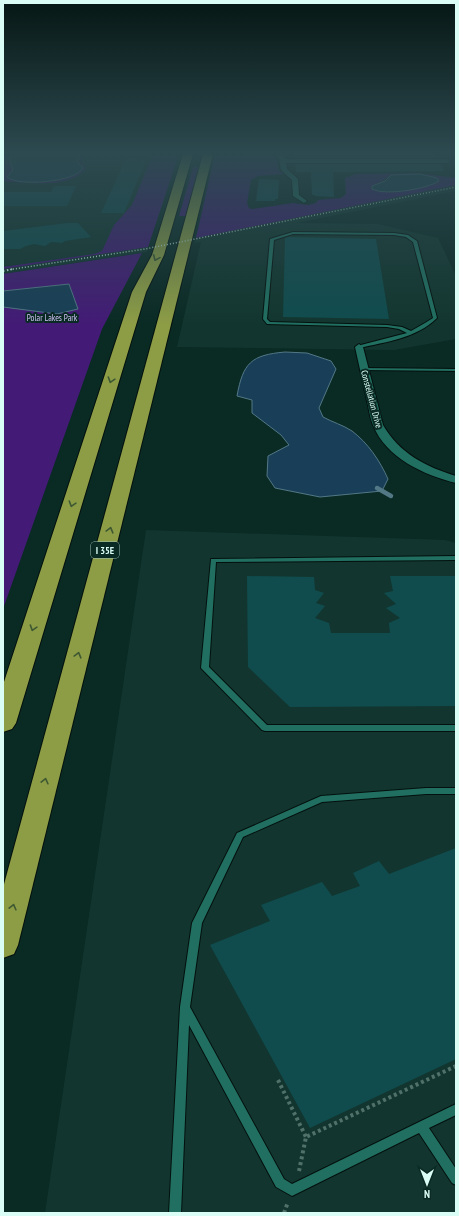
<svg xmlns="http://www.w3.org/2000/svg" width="459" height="1216" font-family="'PT Sans Narrow',sans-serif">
  <rect width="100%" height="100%" fill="#0a2a24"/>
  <g fill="#12362f">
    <path d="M3,154H174L147,252L3,274Z"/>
    <path d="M456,184V191L296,223L378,224L438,238L456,276V339L394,350L177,347L201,242L195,243L196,235Z"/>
    <path d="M146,530L445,540L456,543V1213H45Z"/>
  </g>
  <g fill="#431b76" fill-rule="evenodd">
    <path d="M3,154H16L12,156L10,161L13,170L7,178C19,183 52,184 64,178C70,175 76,169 82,165L77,162L80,154H84L81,161L86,168C72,189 25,183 3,181Z"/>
    <path d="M153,154H179L148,247L3,269V267L94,254L102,251L114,225L132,205Z"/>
    <path d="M215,154H273L276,157L279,171L284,174L258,176L251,180L247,203L249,208L252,209L293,203L308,205L316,203L318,200L341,198L346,194L345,178L355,174L417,173L456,178V185L196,238ZM391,175L413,174L437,178L438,182C419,188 390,198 371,188C375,183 385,181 391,175Z"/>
    <path d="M193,167H199L186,216H179Z"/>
    <path d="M142,253L102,329L3,609V274Z"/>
  </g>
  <g fill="#183f57" stroke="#527886">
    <path d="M16,154H80L77,162L83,168C76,182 18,187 7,177L13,170L9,158Z"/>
    <path d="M391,175L420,174L437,178L439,181C427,189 385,196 372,189V186L385,181Z"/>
    <path d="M69,284L78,309L57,314L3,307V291Z"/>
    <path d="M285,352L307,353L331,361L336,369L319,408L323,417C332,422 343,425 352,431C368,443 380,461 388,479L382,491L320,497L275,488L267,476L268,456L289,445L281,435L252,413V400L237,396C243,363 251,355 285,352Z"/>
  </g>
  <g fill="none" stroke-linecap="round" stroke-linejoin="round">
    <path stroke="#527886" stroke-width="4.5" d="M377,488L391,496"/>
  </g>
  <g fill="#104c4e">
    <path d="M293,154H434L436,158H294Z"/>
    <path d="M126,159L146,160L124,213H101Z"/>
    <path d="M295,164H440L444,171L333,172L334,197L315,196V195H312L311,172H296Z"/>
    <path d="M259,179L279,180L278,199H275V201H256Z"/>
    <path d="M54,186H76L67,206H3V192H51Z"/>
    <path d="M67,223H78L91,237L65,241L62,243L51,242L45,246L34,244L26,246L20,249H3V231Z"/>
    <path d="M288,237L376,239L389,319L283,317L285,238Z"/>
    <path d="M247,576L314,577L315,590L324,593L316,603L325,606L315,618L329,623L331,633H390L389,623L400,618L386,608L396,604L384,593L393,591L390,576H456V706L290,707L248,667Z"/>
    <path d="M456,848V1059L310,1128L210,945L270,921L261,905L322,882L332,896L360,886L353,873L379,861L389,874Z"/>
  </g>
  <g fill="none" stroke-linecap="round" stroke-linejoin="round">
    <defs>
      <g id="service">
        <path d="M293,232L394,233L408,235L417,241L437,318C417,338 386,342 359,348L357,347V346L407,333L399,329L387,327L267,324L263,319L270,239ZM293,234L394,235L406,237L413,242L433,318L425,323L411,331L402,327L387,325L270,322L267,319L274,240Z"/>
        <path d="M362,368L456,369V371L364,370H362Z"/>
        <path d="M456,556V560L216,562L209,667L267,725H456V731H265L262,730L201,668L211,559Z"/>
        <path d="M426,788H456V794H426L322,802L243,837L202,923L190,1007L284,1179L292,1184L456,1104V1115L429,1128L456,1169V1185L452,1183L419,1133L292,1196L276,1187L189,1025L181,1213H169L180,1007L192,923L237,833L321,796Z"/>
      </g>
      <g id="minor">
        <path d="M282,154L285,159H447L450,161L447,163H286L287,169L298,179L299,195L307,201L304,203L293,196L292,180L281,170L279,158L276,155Z"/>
        <path d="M359,344L363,347L383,425C399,453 426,467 456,476V483C424,475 386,458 373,425C370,418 369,409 367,401C363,383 359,365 355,347Z"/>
      </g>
      <g id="motorway">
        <path d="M183,154H193L164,255L146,292L16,723L12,729L3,732V685L132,292L152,255Z"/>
        <path d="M203,154H213L18,945L14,954L3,958V888Z"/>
      </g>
    </defs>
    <use href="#service" stroke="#04100d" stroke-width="2"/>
    <use href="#minor" stroke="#04100d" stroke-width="2"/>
    <use href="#motorway" stroke="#04100d" stroke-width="2"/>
    <g stroke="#50716a" stroke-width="4" stroke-dasharray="3 3" stroke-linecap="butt">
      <path d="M278,1080L306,1137"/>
      <path d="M299,1171L306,1137L456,1066"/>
      <path d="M284,1213L288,1202"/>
    </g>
    <use href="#service" fill="#206f61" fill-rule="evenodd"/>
    <use href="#minor" fill="#206f61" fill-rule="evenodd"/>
    <use href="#motorway" fill="#8d9d46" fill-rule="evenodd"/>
    <path stroke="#bce0d7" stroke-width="1.5" stroke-dasharray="1 2" stroke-linecap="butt" d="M7,270L145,249L456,187"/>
    <path stroke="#bce0d7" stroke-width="2" stroke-dasharray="1.5 2.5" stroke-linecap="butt" d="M3,271L13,269"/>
  </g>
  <defs><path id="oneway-chevron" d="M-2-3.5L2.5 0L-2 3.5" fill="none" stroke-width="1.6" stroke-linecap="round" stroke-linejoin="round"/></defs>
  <g stroke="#3e5832">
    <use href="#oneway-chevron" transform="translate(156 258) rotate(114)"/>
    <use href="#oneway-chevron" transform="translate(111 380) rotate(108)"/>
    <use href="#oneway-chevron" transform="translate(72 504) rotate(107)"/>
    <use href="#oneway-chevron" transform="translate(110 530) rotate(-75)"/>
    <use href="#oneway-chevron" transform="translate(33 628) rotate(108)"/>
    <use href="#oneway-chevron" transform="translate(78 655) rotate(-75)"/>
    <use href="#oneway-chevron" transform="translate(45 781) rotate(-76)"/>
    <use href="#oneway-chevron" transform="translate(13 907) rotate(-76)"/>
  </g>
  <linearGradient id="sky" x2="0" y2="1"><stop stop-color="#061714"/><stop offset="0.47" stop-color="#2d4a50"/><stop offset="1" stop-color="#2d4a50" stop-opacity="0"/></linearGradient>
  <rect width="459" height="325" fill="url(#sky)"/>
  <g text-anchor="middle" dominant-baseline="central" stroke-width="4" stroke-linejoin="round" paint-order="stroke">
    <g font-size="9" fill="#d0c1f4" stroke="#0a2a24">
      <text x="52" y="317">Polar Lakes Park</text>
    </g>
    <g font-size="9" fill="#dafef5" stroke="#0a2a24">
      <text transform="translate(372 399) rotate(75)">Constellation Drive</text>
    </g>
    <rect fill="#0a2a24" stroke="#9cbeb6" stroke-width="1" x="91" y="542" width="28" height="16" rx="3"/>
    <g font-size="10" font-weight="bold" fill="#dafef5">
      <text x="105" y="550">I 35E</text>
    </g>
  </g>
  <rect width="459" height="1216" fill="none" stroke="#dafef5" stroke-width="8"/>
  <g transform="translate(427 1184) rotate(180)" stroke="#0a2a24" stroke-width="3" paint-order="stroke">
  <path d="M0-3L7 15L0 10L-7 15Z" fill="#dafef5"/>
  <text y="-6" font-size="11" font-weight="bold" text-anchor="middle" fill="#dafef5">N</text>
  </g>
</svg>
